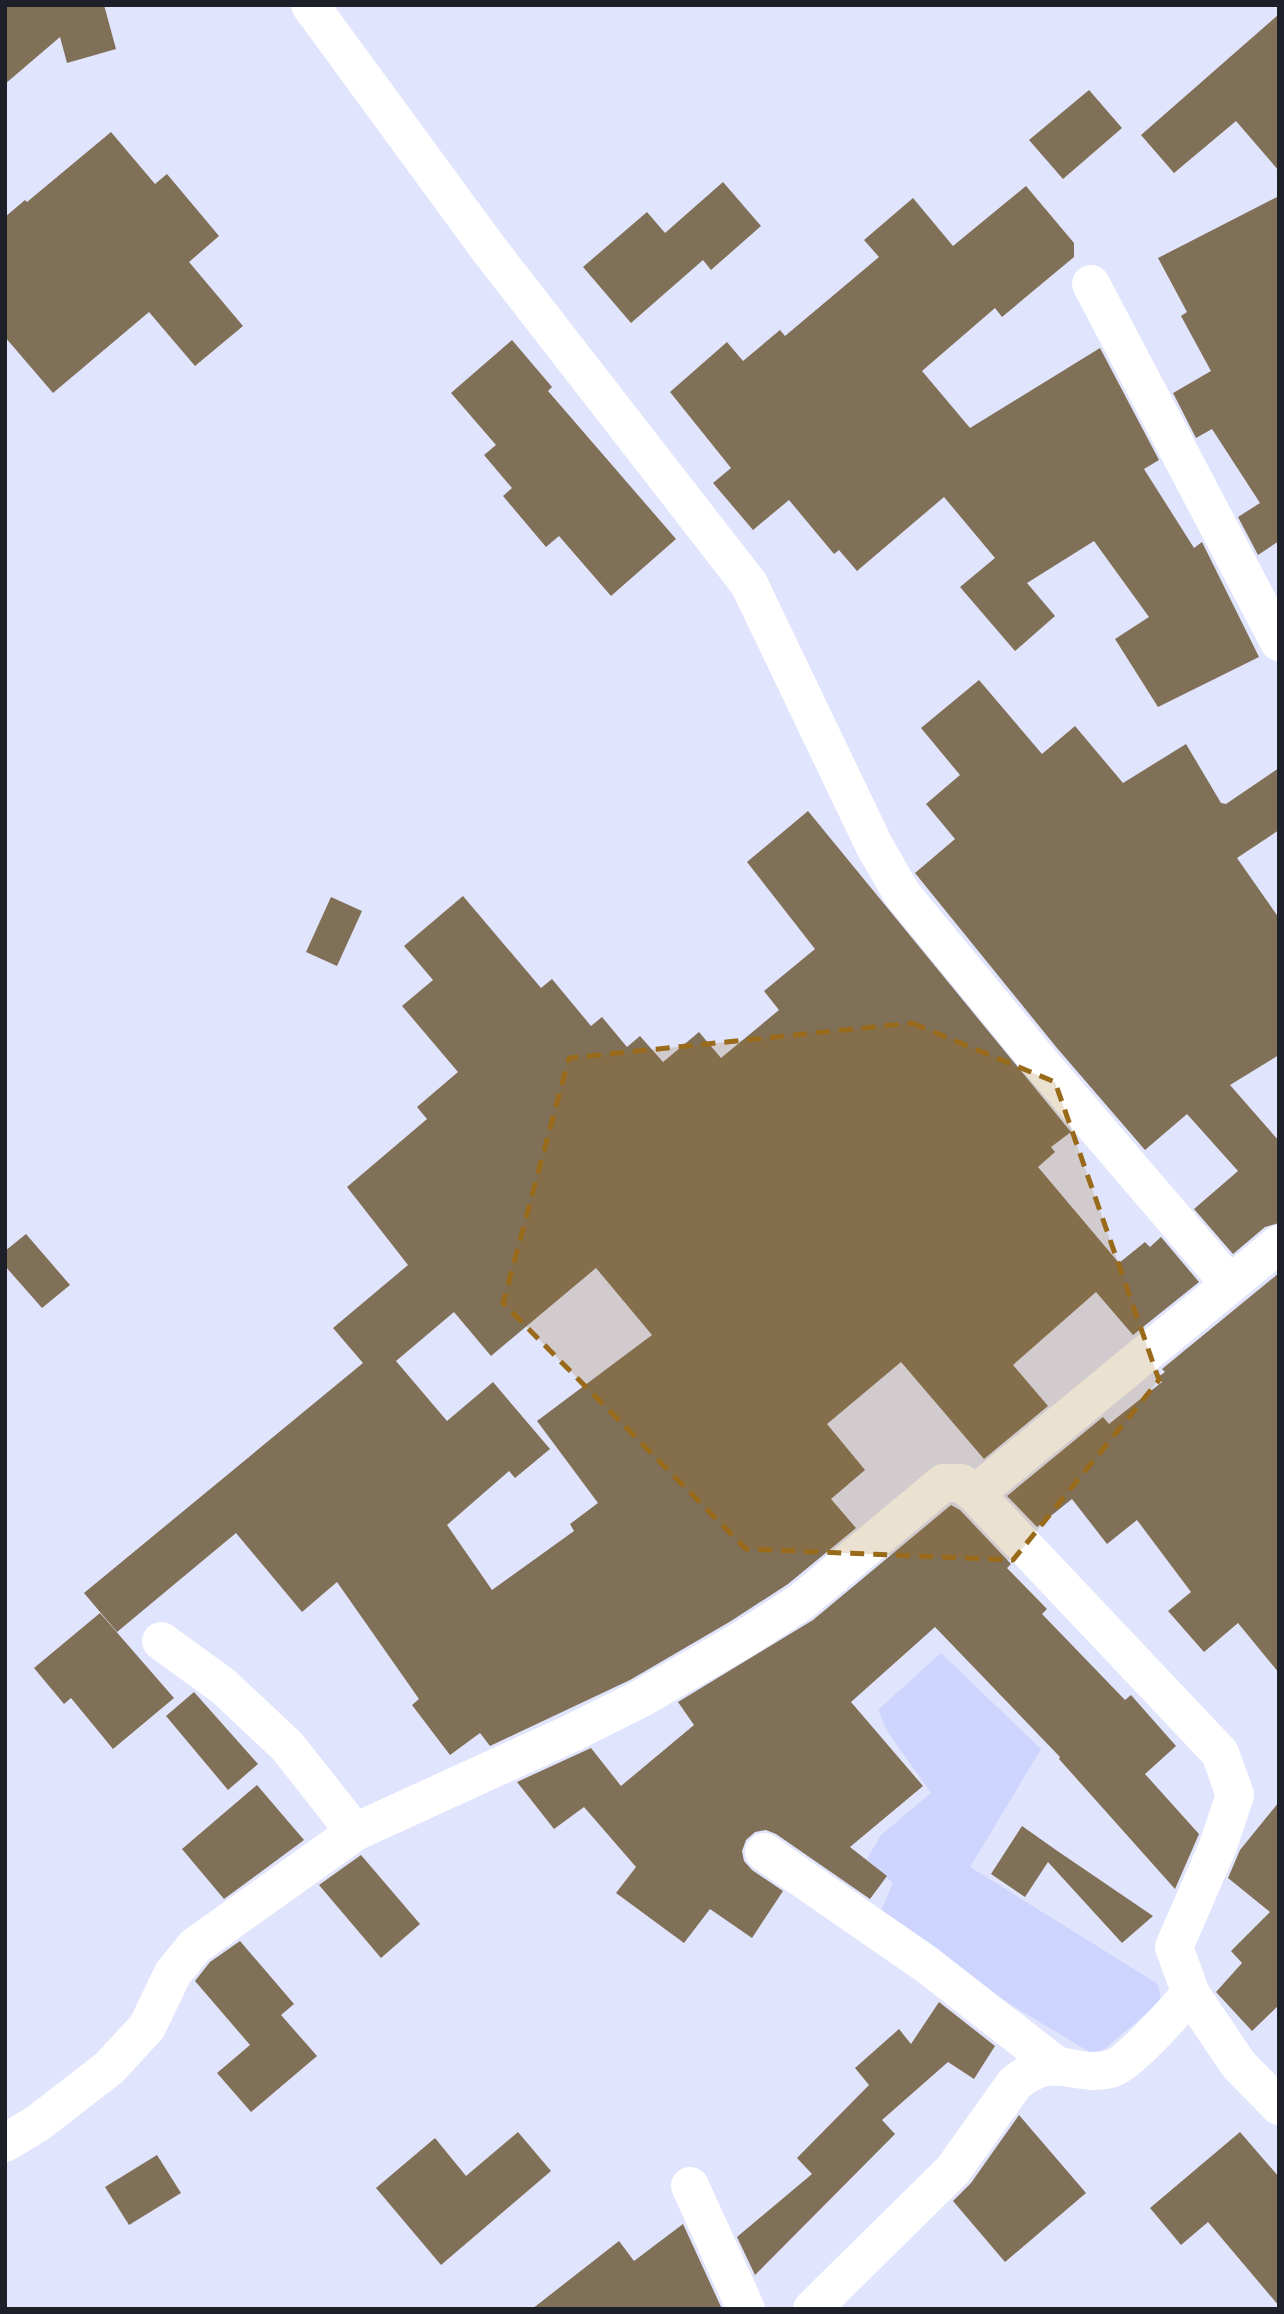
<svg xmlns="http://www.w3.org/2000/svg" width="1284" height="2314" font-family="'IBM Plex Sans',sans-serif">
  <rect width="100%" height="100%" fill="#e0e4fc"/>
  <path fill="#cdd4fd" d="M941,1653L1041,1749L970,1867L1158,1984L1161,2001L1096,2056L876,1923L893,1883L867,1859L881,1835L931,1793L888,1732L878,1710Z"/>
  <g fill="#817058" fill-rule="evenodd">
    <path d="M5,5H104L116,49L67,63L60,37L5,84Z"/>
    <path d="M1279,14V171L1236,121L1174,173L1141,135Z"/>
    <path d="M1089,90L1122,128L1063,179L1029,140Z"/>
    <path d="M111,132L155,184L167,174L219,236L189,262L243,326L195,366L149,312L53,393L5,337V217L25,200L27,202Z"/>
    <path d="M723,182L761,226L711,270L703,260L631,323L583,267L647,212L665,233Z"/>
    <path d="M1026,186L1074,243V257L1002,317L995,308L922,371L970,428L1100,348L1159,460L1144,469L1194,548L1202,542L1259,657L1158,707L1115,639L1149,617L1094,541L1027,583L1055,616L1015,651L960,587L995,558L944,497L857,571L839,550L834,554L789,500L753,530L713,483L731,468L670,392L727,342L743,361L780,330L785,336L879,257L864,240L913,198L953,246Z"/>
    <path d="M1279,196V541L1258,555L1238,517L1260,503L1212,429L1196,438L1173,393L1211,371L1181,316L1187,312L1158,258Z"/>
    <path d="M512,340L552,387L548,391L676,539L611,596L559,536L546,547L503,496L512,488L484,455L496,445L451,393Z"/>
    <path d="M979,680L1042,754L1075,726L1123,783L1186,744L1221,803L1226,804L1279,768V830L1237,858L1279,918V1055L1230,1085L1279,1141V1223L1265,1227L1233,1254L1194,1209L1238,1171L1187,1114L1145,1150L1057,1048L915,873L955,839L926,804L960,775L921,728Z"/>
    <path d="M808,811L1071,1132L1051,1147L1055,1152L1038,1167L1119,1263L1145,1242L1150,1247L1161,1237L1199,1282L1133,1335L1096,1292L1013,1365L1048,1406L984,1459L901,1362L827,1424L865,1470L831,1499L856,1528L788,1584L731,1621L630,1680L490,1746L480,1733L450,1755L412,1705L419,1699L337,1582L302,1612L236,1533L117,1632L84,1593L363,1363L333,1328L408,1265L347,1187L427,1119L417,1107L458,1072L402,1006L433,980L404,946L463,896L541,988L552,979L591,1026L602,1017L627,1047L640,1036L663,1062L699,1032L721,1058L779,1010L764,991L815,949L747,862ZM596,1268L652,1335L537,1421L598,1503L570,1524L574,1531L492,1590L447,1525L509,1471L515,1478L550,1449L493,1382L447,1421L396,1361L454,1312L491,1356Z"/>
    <path d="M331,897L362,911L337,966L306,952Z"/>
    <path d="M26,1234L70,1285L42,1308L5,1266V1251Z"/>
    <path d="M1279,1273V1673L1238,1623L1204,1652L1168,1611L1191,1592L1137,1520L1107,1544L1072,1499L1037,1527L1007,1496L1103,1417L1109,1424L1162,1382L1158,1377L1165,1372L1162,1369Z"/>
    <path d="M951,1505L960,1510L1011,1564L1007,1568L1047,1609L1042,1614L1125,1700L1131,1695L1176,1746L1145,1774L1199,1834L1175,1889L1059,1759L1060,1757L935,1627L851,1702L923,1786L850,1847L887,1876L870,1899L776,1834L766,1830L755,1832L746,1840L742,1851L744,1861L752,1870L783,1891L752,1938L710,1909L684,1943L616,1893L636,1867L584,1807L554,1829L517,1782L591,1748L621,1786L694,1725L678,1702L813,1620Z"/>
    <path d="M100,1613L174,1698L113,1749L71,1698L64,1704L34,1668Z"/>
    <path d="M194,1692L258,1764L228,1790L166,1716Z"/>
    <path d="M257,1785L304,1840L224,1899L182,1849Z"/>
    <path d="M1279,1802V2005L1252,2031L1216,1992L1242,1963L1231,1951L1270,1912L1228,1878L1240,1850Z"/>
    <path d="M1022,1826L1056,1850L1153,1916L1122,1943L1048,1862L1025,1897L991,1874Z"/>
    <path d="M361,1855L420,1924L381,1958L319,1885Z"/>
    <path d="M240,1941L294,2004L281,2015L317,2056L251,2112L217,2073L250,2045L195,1981L210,1962Z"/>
    <path d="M939,2002L995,2046L974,2079L948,2062L882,2120L895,2134L755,2275L737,2237L812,2174L797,2158L869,2085L855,2068L899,2029L911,2044Z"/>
    <path d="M1019,2115L1086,2193L1005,2262L953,2201L971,2183Z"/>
    <path d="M518,2132L551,2171L441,2265L376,2188L435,2138L466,2176Z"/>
    <path d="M1240,2132L1279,2177V2306L1208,2222L1181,2245L1150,2208Z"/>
    <path d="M157,2155L181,2193L129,2225L105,2187Z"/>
    <path d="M683,2224L722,2309H532L619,2241L634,2261Z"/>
  </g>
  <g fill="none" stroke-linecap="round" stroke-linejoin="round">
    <g stroke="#fff" stroke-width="38">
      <path d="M310,5L488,248L749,584L875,847L902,894L1040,1062L1229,1283"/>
      <path d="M1091,284L1279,642"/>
      <path d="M1279,1244L975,1494L1220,1753L1235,1795L1218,1846L1174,1947L1191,1994L1238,2064L1279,2106"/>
      <path d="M161,1641L223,1686L287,1746L355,1832"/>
      <path d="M764,1852L926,1964L1056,2065"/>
      <path d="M5,2143L38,2123L109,2068L147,2027L173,1973L195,1946L355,1832L574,1732L640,1699L742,1640L801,1602L943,1483H961L975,1494"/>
      <path d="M690,2186L746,2309"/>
      <path d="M812,2309L953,2170L1015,2083C1057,2049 1074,2080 1113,2068C1131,2062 1175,2010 1191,1994"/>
    </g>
  </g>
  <path fill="#986a1a" fill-opacity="0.2" stroke="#986a1a" stroke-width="5" stroke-dasharray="14 9" stroke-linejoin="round" d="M912,1023L1055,1082L1159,1380L1013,1560L746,1549L503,1303L569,1058Z"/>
  <rect width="1284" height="2314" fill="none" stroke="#1d1f29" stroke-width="14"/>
</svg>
